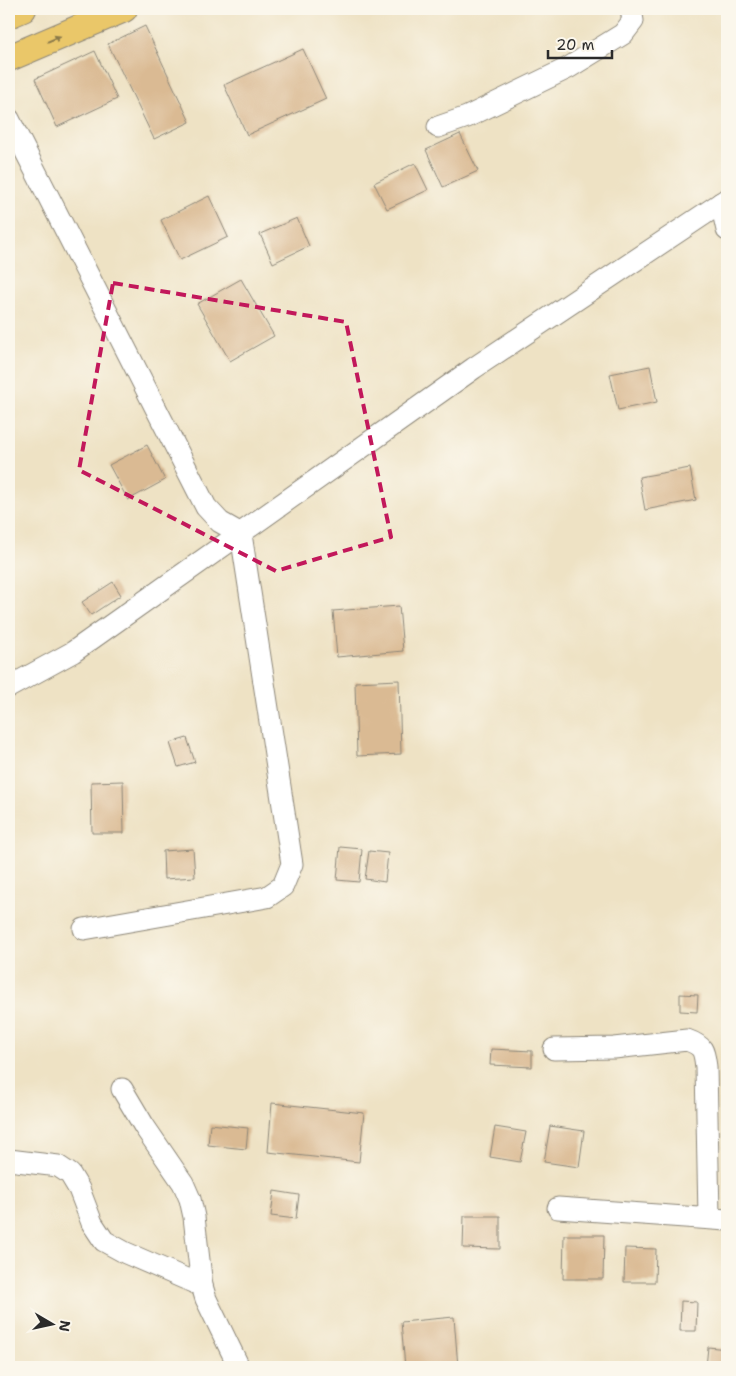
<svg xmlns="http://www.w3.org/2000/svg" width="736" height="1376" font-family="'Shantell Sans',sans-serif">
  <rect width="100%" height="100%" fill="#fbf7ec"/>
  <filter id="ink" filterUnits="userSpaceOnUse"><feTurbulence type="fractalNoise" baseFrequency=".02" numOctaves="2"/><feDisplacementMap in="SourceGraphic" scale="10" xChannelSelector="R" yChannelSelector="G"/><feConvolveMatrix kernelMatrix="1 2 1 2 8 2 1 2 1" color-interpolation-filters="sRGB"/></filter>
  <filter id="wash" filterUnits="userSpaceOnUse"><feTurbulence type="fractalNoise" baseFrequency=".0096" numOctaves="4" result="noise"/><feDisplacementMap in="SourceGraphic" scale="20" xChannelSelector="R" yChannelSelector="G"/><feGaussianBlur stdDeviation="1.12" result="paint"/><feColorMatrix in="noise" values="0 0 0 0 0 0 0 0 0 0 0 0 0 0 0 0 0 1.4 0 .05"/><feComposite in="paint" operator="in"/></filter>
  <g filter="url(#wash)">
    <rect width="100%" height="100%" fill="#eee2c4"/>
    <g id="blocks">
      <g fill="#daba93">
        <path d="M145,26L190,122L154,139L108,44Z"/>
        <path d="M303,49L326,99L247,135L224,85Z"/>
        <path d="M95,51L117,99L57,127L35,79Z"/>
        <path d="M460,134L478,171L443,187L426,150Z"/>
        <path d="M415,163L428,190L387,209L374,183Z"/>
        <path d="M209,196L228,237L180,260L161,220Z"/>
        <path d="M297,218L309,246L273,263L260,234Z"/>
        <path d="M241,279L274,336L230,361L197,304Z"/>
        <path d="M650,366L657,402L618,410L610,374Z"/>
        <path d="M147,445L165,480L128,500L109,465Z"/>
        <path d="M690,468L696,500L645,510L639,477Z"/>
        <path d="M113,582L121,595L91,615L82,602Z"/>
        <path d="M399,606L403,651L337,657L333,611Z"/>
        <path d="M399,680L401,754L357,756L355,682Z"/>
        <path d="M187,738L195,762L178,767L170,743Z"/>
        <path d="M123,781L124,833H92L91,782Z"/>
        <path d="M340,847L362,849L359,882L337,880Z"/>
        <path d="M193,849L195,877L164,879L163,851Z"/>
        <path d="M369,851L388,853L385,882L365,879Z"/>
        <path d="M680,994L698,995L697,1012L680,1011Z"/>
        <path d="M491,1049L532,1051V1067L490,1065Z"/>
        <path d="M272,1103L364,1113L359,1162L268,1152Z"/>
        <path d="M210,1124L248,1128L246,1149L208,1145Z"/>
        <path d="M550,1126L584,1131L579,1167L544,1162Z"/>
        <path d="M495,1127L526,1132L520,1162L490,1157Z"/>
        <path d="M274,1191L299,1195L296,1219L271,1216Z"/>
        <path d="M464,1216H500V1249L463,1248Z"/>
        <path d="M564,1235H604L603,1279H563Z"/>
        <path d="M625,1248L656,1249L655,1282H624Z"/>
        <path d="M681,1301L697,1302L696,1331H680Z"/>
        <path d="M454,1317L458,1367H405L401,1322Z"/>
        <path d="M708,1347L727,1349V1367H706Z"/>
      </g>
    </g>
  </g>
  <g filter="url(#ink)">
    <use href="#blocks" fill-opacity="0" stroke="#8c8678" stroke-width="1"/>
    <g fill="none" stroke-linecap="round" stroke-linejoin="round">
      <defs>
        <g id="minor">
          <path d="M9,119L206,507L220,522L241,534L292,864L283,886L267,897L84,929"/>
          <path d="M438,127L467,117L568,68L623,34L633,21L631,9"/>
          <path d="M721,203L727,230"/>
          <path d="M9,687L73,652L474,368L727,199"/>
          <path d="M554,1049L614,1048L687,1040C704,1046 704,1051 706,1067L709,1217"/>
          <path d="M122,1089L144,1126L183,1183L190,1199L194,1217L202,1286L206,1299L239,1367"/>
          <path d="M9,1160L58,1166L70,1174L79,1189L92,1223L104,1241L126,1253L202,1286"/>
          <path d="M558,1208L727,1220"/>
        </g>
        <g id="major">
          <path d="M9,15L23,9"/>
          <path d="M9,58L124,9"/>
        </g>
      </defs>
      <use href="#minor" stroke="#8c8678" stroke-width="23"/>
      <use href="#major" stroke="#8c8678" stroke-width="28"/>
      <use href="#minor" stroke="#fff" stroke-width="21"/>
      <use href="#major" stroke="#eac769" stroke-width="26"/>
    </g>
    <defs><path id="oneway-solid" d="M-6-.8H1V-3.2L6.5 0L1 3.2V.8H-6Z" transform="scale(1.25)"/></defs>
    <use fill="#8a794a" href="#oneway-solid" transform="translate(54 39) rotate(-23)"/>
  </g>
  <path fill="none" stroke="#c2185b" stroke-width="4" stroke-dasharray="10 6" stroke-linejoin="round" d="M113,283L346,322L391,537L276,571L79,470Z"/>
  <rect width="736" height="1376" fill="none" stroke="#fbf7ec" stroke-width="30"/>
  <g transform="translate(52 1324) rotate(99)" stroke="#fbf7ec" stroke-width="4" paint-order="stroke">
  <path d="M0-4L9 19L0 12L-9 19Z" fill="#2b2b2b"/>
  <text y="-8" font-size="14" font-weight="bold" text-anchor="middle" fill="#2b2b2b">N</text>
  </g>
  <path d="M548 50v8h64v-8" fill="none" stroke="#2b2b2b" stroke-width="2.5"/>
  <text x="556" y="50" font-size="15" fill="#2b2b2b" stroke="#fbf7ec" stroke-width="4" paint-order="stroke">20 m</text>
</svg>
